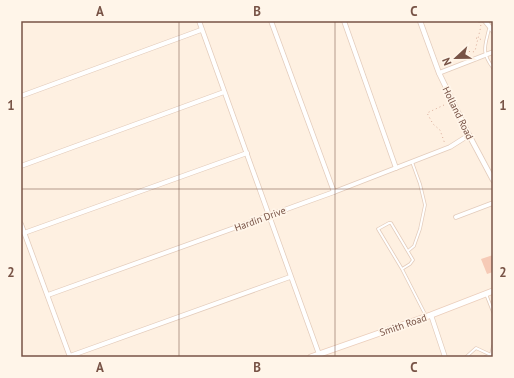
<svg xmlns="http://www.w3.org/2000/svg" width="514" height="378" font-family="'PT Sans',sans-serif">
  <rect width="100%" height="100%" fill="#fef0e1"/>
  <path fill="#f6cab6" d="M493,255V272L487,274L481,259Z"/>
  <g fill="none" stroke-linecap="round" stroke-linejoin="round">
    <defs>
      <g id="service">
        <path d="M489,29C485,46 481,52 493,68"/>
        <path d="M408,251L414,246L420,229L425,205L420,184L412,162"/>
        <path d="M402,269L378,229L389,223H391L413,260L410,264L402,269L426,316"/>
        <path d="M486,294L493,312"/>
        <path d="M466,357L476,348L491,355L493,346"/>
        <path d="M485,357L493,354"/>
      </g>
      <g id="minor">
        <path d="M199,21L320,357"/>
        <path d="M271,21L334,192"/>
        <path d="M344,21L396,168"/>
        <path d="M485,21L493,31"/>
        <path d="M439,73L493,52"/>
        <path d="M21,96L201,30"/>
        <path d="M21,166L224,92"/>
        <path d="M456,217L493,203"/>
        <path d="M21,224L70,357"/>
        <path d="M24,233L247,153"/>
        <path d="M48,295L334,192L450,147L469,135"/>
        <path d="M431,315L445,357"/>
        <path d="M70,356L290,277"/>
      </g>
      <path id="tertiary" d="M420,21L439,73L469,135L493,180"/>
      <path id="secondary" d="M311,357L431,315L493,291"/>
    </defs>
    <use href="#service" stroke="#e3ccbc" stroke-width="3.5"/>
    <use href="#minor" stroke="#e3ccbc" stroke-width="5.5"/>
    <use href="#tertiary" stroke="#e3ccbc" stroke-width="6"/>
    <use href="#secondary" stroke="#ebcebc" stroke-width="7"/>
    <g stroke="#dbad9a" stroke-width="1" stroke-dasharray="1 3" stroke-linecap="butt">
      <path d="M472,22V21"/>
      <path d="M476,38L483,40"/>
      <path d="M466,50V51L473,52L475,51L481,26L479,22L475,21"/>
      <path d="M444,105L427,113L433,124L440,130L445,144"/>
    </g>
    <use href="#service" stroke="#fff" stroke-width="2"/>
    <use href="#minor" stroke="#fff" stroke-width="4"/>
    <use href="#tertiary" stroke="#fff" stroke-width="4.5"/>
    <use href="#secondary" stroke="#fff" stroke-width="5.5"/>
  </g>
  <path fill="none" stroke="#785346" stroke-width="1" stroke-opacity="0.55" d="M179,21V357M335,21V357M21,189H493"/>
  <g text-anchor="middle" dominant-baseline="central" stroke-width="3.5" stroke-linejoin="round" paint-order="stroke">
    <g font-size="10" fill="#785346" stroke="#fff5e9">
      <text transform="translate(458 113) rotate(64)">Holland Road</text>
      <text transform="translate(260 219) rotate(-20)">Hardin Drive</text>
      <text transform="translate(403 325) rotate(-19)">Smith Road</text>
    </g>
  </g>
  <rect width="514" height="378" fill="none" stroke="#fff5e9" stroke-width="44"/>
  <g transform="translate(456 58) rotate(248)" stroke="#fff5e9" stroke-width="3" paint-order="stroke">
  <path d="M0-3L7 15L0 10L-7 15Z" fill="#785346"/>
  <text y="-6" font-size="11" font-weight="bold" text-anchor="middle" fill="#785346">N</text>
  </g>
  <rect x="22" y="22" width="470" height="334" fill="none" stroke="#785346" stroke-width="1.5"/>
  <g font-size="13" text-anchor="middle" font-weight="bold" fill="#785346">
    <text x="100" y="16">A</text>
    <text x="257" y="16">B</text>
    <text x="414" y="16">C</text>
    <text x="11" y="110">1</text>
    <text x="503" y="110">1</text>
    <text x="11" y="277">2</text>
    <text x="503" y="277">2</text>
    <text x="100" y="372">A</text>
    <text x="257" y="372">B</text>
    <text x="414" y="372">C</text>
  </g>
</svg>
